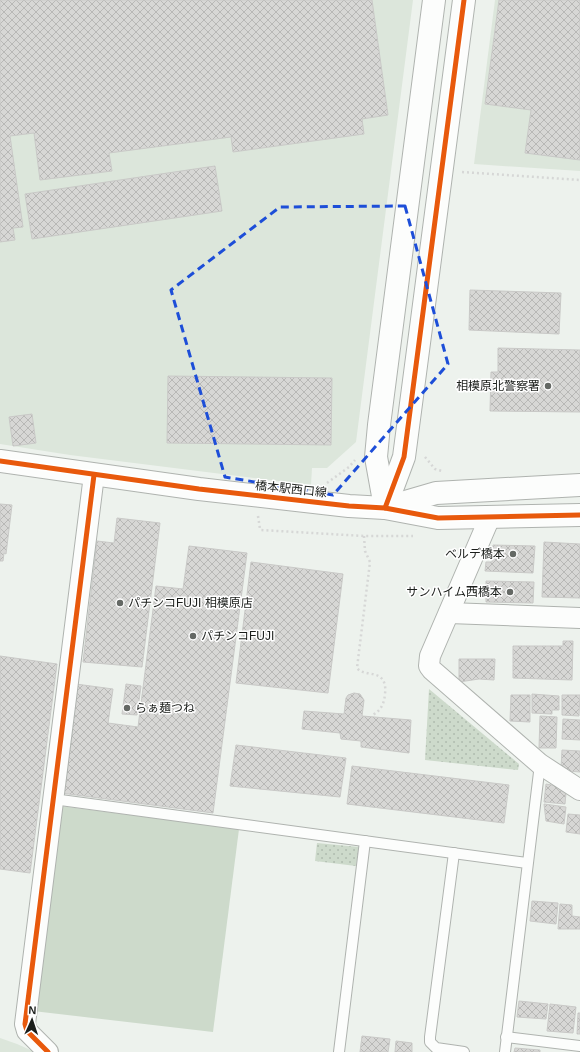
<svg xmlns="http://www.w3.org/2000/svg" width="580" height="1052" font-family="Arial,'Noto Sans JP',sans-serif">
  <defs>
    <pattern id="park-dots" width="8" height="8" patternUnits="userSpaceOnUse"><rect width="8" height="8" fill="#cddacb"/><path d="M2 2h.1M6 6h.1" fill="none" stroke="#afbbae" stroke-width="1.8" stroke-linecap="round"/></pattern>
    <pattern id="building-cross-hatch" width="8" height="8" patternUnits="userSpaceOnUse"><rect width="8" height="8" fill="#d7d7d5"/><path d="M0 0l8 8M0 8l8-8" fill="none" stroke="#b8b8b6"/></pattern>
  </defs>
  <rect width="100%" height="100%" fill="#edf2ed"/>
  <g fill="#dce6db">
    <path d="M0,0H413L356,442L327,468H312L311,485L70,455L0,444Z"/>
    <path d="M495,0H580V171L474,164Z"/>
    <path d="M0,1038L17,1044L35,1052H0Z"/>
  </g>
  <path fill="#cddacb" d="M60,806L239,829L213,1032L33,1011Z"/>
  <g fill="url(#park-dots)">
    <path d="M429,689L519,764L518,770L425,760Z"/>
    <path d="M317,843L359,847L356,866L315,861Z"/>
  </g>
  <g fill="url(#building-cross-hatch)" stroke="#c9c9c7">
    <path d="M0,0H372L388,115L362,119L364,134L233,152L231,137L109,153L112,171L40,180L34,133L10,136L23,227L13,228L15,240L0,242Z"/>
    <path d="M499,0H580V160L525,153L531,110L485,104Z"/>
    <path d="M215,166L222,211L32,239L25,194Z"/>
    <path d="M470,290L561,293L559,334L469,330Z"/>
    <path d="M498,348L580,350V412L490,411L491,372H498Z"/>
    <path d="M168,376L332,378L331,445L167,443Z"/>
    <path d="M32,414L36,443L13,446L9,417Z"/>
    <path d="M0,504L12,505L6,554L4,553L3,561H0Z"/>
    <path d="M117,518L160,523L142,667L83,662L97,541L114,543Z"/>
    <path d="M544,542L580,544V598L542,597Z"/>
    <path d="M493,545L535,546L533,573L485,571L486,562H492Z"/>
    <path d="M189,546L247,553L213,813L61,793L76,684L113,689L108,723L138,727L156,586L183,589Z"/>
    <path d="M251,562L343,574L328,693L236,683Z"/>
    <path d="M486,581L534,582L533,603L486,602Z"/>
    <path d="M563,641H573L572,680L513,678V646H563Z"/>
    <path d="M0,656L57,664L30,873L0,869Z"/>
    <path d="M459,659H495L494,680L479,679L459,682Z"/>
    <path d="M126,684L141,686L137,715L122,714Z"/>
    <path d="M354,693L360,694L364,700L362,716L411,720L409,753L361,747V741L341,739L340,733L302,729L304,711L344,714L346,698L348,695Z"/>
    <path d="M532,694L559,696V710H552V714L532,713Z"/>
    <path d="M511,695H530V722L510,721Z"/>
    <path d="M562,695H580L579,716L562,715Z"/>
    <path d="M540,716L557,717L556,748H539Z"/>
    <path d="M563,719L580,720V740L562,739Z"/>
    <path d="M236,745L346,758L340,797L230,786Z"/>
    <path d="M562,750L580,751V772L567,771L561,768Z"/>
    <path d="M352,766L509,785L504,823L347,804Z"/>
    <path d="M546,784L557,786L566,793L565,804L544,802Z"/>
    <path d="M544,804L566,807L564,824L546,821Z"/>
    <path d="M568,814L580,815V834L566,832Z"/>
    <path d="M532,901L558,903L556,924L530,921Z"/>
    <path d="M560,904L572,905V916L580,917V929H558Z"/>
    <path d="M519,1001L548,1004L546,1019L517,1017Z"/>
    <path d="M550,1004L576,1007L573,1033L547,1031Z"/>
    <path d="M578,1013H580V1034H577Z"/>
    <path d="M362,1036L390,1039L388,1052H360Z"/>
    <path d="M396,1041L412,1043V1052H395Z"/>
    <path d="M515,1048L540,1050V1052H514Z"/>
  </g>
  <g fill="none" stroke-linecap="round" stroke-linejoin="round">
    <defs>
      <g id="service">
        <path d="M53,799L527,863"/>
        <path d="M454,853L430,1037V1042L436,1048L464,1052"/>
        <path d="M506,1037L580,1046"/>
        <path d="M339,1052L365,841"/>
        <path d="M505,1052L540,764"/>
      </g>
      <g id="minor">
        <path d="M490,517L430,656L429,666L432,670L540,764L580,790"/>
        <path d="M449,613L580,618"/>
        <path d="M48,1052L27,1031L25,1024L94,475"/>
      </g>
      <g id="tertiary">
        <path d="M0,461L199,489L349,506L385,508L438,518L580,515"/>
        <path d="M385,507L376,457L379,425L434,0"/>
        <path d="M388,507L436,493L580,485"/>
        <path d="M385,508L404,457L464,0"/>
      </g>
    </defs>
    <use href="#service" stroke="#afb3af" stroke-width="12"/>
    <use href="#minor" stroke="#afb3af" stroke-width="22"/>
    <use href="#tertiary" stroke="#afb3af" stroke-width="24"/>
    <g stroke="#d6d7d6" stroke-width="2.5" stroke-dasharray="2 3" stroke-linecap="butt">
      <path d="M462,172L580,180"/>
      <path d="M425,457L435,469L442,471"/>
      <path d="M327,483L349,467L355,460"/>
      <path d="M258,516L260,529L261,530L364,536H413"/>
      <path d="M364,536L365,551L370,562L357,668C364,678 388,667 385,694C384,704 381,710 373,715"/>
    </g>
    <use href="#service" stroke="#fcfdfc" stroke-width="10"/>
    <use href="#minor" stroke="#fcfdfc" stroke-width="20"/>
    <use href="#tertiary" stroke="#fcfdfc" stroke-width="22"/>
    <defs>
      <g id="cycleway">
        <path d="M0,461L199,489L349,506L385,508L438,518L580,515"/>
        <path d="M385,508L404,457L464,0"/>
        <path d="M48,1052L27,1031L25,1024L94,475"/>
      </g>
    </defs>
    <use href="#cycleway" stroke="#fff" stroke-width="8"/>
    <use href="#cycleway" stroke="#e8590c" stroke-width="5"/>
  </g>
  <path fill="none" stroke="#1d4ed8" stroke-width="3" stroke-dasharray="8 5" stroke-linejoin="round" d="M405,206L448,364L333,495L225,477L171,290L280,207Z"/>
  <g fill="#646864" stroke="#fff" stroke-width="1.5">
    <circle cx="548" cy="386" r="4"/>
    <circle cx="513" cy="554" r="4"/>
    <circle cx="510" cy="592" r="4"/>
    <circle cx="120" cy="603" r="4"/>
    <circle cx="193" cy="636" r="4"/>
    <circle cx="127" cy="708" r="4"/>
  </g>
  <g text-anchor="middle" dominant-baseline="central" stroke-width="3" stroke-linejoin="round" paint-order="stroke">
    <g font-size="12" fill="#1b1e1b" stroke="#fff" text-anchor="end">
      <text x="540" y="386">相模原北警察署</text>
      <text x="505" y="554">ベルデ橋本</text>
      <text x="502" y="592">サンハイム西橋本</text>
      <text x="128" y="603" text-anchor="start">パチンコFUJI 相模原店</text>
      <text x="201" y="636" text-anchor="start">パチンコFUJI</text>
      <text x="135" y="708" text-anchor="start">らぁ麺つね</text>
    </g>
    <g font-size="12" fill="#1b1e1b" stroke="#fff">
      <text transform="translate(291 489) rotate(6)">橋本駅西口線</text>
    </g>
  </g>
  <g transform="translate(32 1020) rotate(3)" stroke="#ffffff" stroke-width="3" paint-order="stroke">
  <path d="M0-3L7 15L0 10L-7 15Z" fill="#1b1e1b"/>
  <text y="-6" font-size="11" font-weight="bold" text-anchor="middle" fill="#1b1e1b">N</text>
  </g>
</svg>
